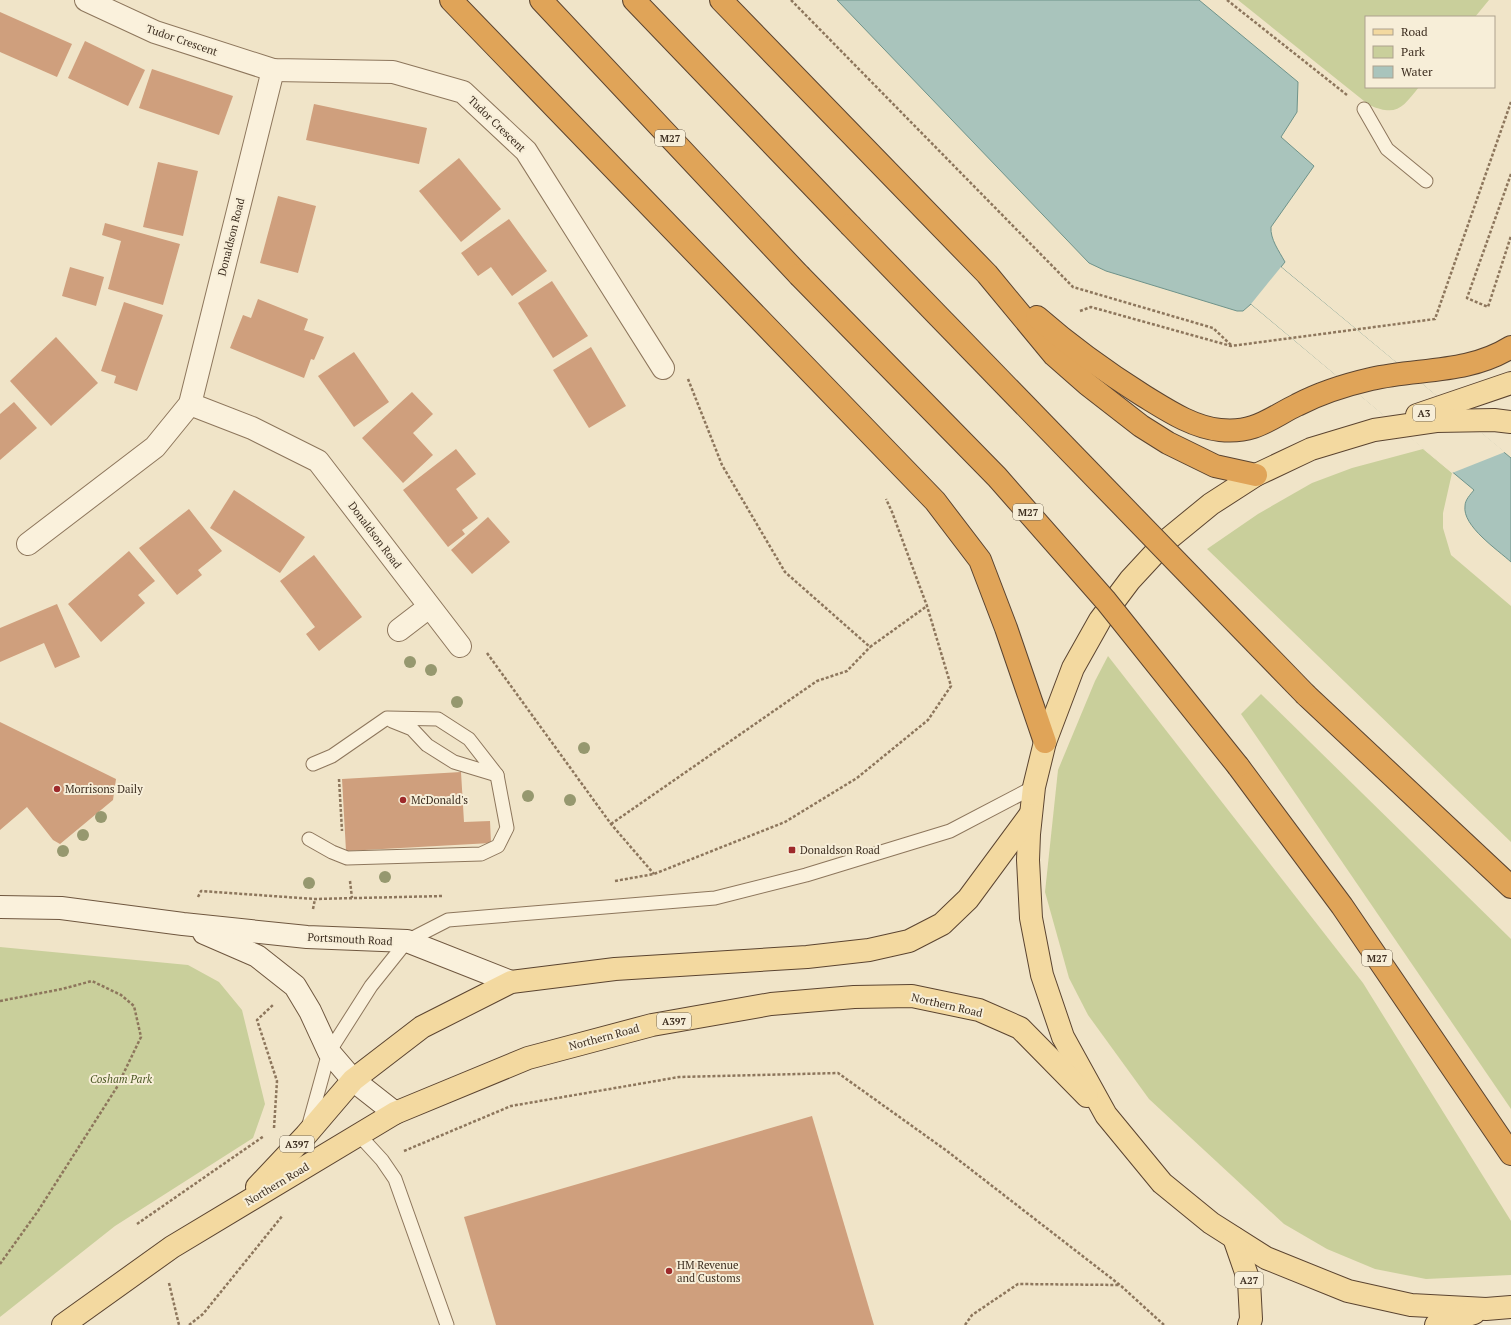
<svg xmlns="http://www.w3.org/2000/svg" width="1511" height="1325" font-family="'PT Serif',serif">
  <rect width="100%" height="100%" fill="#f0e4c8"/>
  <g fill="#c9cf9b">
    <path d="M1238,0H1489L1475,17H1366V87H1419C1402,108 1397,117 1369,105Z"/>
    <path d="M1423,449L1452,473L1443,513V528L1451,555L1511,606V842L1207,549L1258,514L1312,483L1352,468Z"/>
    <path d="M1108,656L1363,983L1511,1221V1275L1426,1279L1375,1269L1327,1249L1284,1224L1149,1099L1088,1015L1069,978L1045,892L1058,770L1095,681Z"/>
    <path d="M1261,694L1511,939V1109L1241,714Z"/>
    <path d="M0,947L188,965L219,982L242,1010L265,1104L253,1138L115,1226L0,1317Z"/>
  </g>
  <path fill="#a9c4bc" stroke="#6f938a" d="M837,0H1199L1298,82L1297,112L1281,137L1314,166L1271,227C1270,239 1279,251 1285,262L1281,267L1511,458V562C1498,550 1462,526 1465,506C1465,500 1470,495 1474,490L1251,304L1243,311H1237L1106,271L1089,263Z"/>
  <path fill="#f0e4c8" d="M1281,267L1505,452L1452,473L1251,304Z"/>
  <g fill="#cf9f7d">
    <path d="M0,12L72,44L57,77L0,52Z"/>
    <path d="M85,41L145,70L128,106L68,78Z"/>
    <path d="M152,69L233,96L219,135L139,108Z"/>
    <path d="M314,104L427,128L419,164L306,140Z"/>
    <path d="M459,158L501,209L461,242L419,191Z"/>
    <path d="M158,162L198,171L183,236L143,227Z"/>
    <path d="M278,196L316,206L298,273L260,263Z"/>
    <path d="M509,219L547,271L512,296L491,267L478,276L461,253Z"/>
    <path d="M105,223L180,244L163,305L108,289L121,241L102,235Z"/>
    <path d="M70,267L104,277L96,306L62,296Z"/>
    <path d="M552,281L588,336L553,358L518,303Z"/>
    <path d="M258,299L308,319L304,330L324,337L314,360L311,359L304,378L230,348L243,315L251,318Z"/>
    <path d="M124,302L163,315L137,391L114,383L116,376L101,371Z"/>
    <path d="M56,337L98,383L51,426L10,381Z"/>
    <path d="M591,347L626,406L589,428L553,370Z"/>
    <path d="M354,352L389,402L354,427L318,376Z"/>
    <path d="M412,392L433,414L413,433L433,455L403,483L362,438Z"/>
    <path d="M14,402L37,428L0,460V414Z"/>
    <path d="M456,449L476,474L456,489L478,518L462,530L465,534L448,547L403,490Z"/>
    <path d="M234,490L305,537L280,573L210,528Z"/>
    <path d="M189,509L222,551L198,570L202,575L177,595L139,548Z"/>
    <path d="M488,517L510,542L472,574L451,550Z"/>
    <path d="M129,551L155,581L138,595L145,603L101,642L68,604Z"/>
    <path d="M314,555L362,617L319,651L306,634L315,627L280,581Z"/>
    <path d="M57,604L80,657L55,668L44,643L0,662V628Z"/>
    <path d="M0,722L116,779L113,800L60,844L53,840L27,807L0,830Z"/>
    <path d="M461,772L464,822L490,821L491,843L346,851L342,779Z"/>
    <path d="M812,1116L874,1325H496L464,1217Z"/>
  </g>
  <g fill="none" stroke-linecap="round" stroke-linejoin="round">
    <defs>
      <g id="lane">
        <path d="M1364,109L1387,149L1426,181"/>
        <path d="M392,721L412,729L427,745L454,762L497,775"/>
        <path d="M309,839L332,852L347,858L481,854L498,846L507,828L497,775L469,739L438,719L387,718L332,756L313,764"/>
        <path d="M308,1128L329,1052L371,986L407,941L448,920L715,898L806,875L950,831L1034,787"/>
        <path d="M359,1135L382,1160L395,1179L447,1325"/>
      </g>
      <g id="street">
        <path d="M86,0L155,32L273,70L393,72L463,92L526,151L663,368"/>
        <path d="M190,404L252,428L318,461L460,646"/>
        <path d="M28,544L155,447L190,404L273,70"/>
        <path d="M399,630L429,607"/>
      </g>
      <g id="secondary">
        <path d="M0,907L61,908L183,924L307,937L407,941L511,982"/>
        <path d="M204,933L257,956L295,986L310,1011L329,1052L353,1080L395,1113"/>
      </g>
      <g id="primary">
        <path d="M1417,415L1511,383"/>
        <path d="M1511,422L1494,420L1436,421L1374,430L1311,449L1256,475L1211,504L1167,540L1130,580L1100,620L1073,668L1045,742L1034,787L1029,834L1028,860L1031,918L1042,975L1063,1037L1106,1115L1162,1183L1211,1223L1266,1258L1348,1291L1411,1305L1486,1309L1511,1307"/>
        <path d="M257,1187L306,1135L353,1080L422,1027L511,982L615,969L807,957L869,950L909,941L942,924L968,899L1030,815"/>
        <path d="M1234,1238L1249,1281L1251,1319L1249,1325"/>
        <path d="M63,1325L172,1247L395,1113L528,1058L652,1025L771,1004L854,997L912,996L979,1010L1020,1028L1087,1096"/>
        <path d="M1436,1325L1474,1313"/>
      </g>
      <g id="highway">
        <path d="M451,0L935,501L980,560L1006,628L1045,742"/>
        <path d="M541,0L799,275"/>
        <path d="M634,0L850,225"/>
        <path d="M721,0L987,274L1054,355L1087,384L1141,426L1168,443L1215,466L1256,475"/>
        <path d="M1037,317C1070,346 1106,372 1144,396C1167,410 1192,427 1220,430C1230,431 1244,430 1253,427C1269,422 1282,412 1297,405C1320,393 1345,385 1371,379C1418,368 1468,374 1511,347"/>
        <path d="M1306,695L1511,887"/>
        <path d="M1238,766L1342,906L1511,1154"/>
      </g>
    </defs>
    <use href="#lane" stroke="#8d765c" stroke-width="15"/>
    <use href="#street" stroke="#8d765c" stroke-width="24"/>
    <use href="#secondary" stroke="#6f573f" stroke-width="24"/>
    <use href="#primary" stroke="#5b4430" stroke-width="24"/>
    <use href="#highway" stroke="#5b4430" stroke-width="24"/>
    <g stroke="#8d765c" stroke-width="2.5" stroke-dasharray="3 2" stroke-linecap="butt">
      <path d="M791,0L1073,287L1213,328L1231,345"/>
      <path d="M1227,0L1347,95"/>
      <path d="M1511,174L1467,298L1488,307L1511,236"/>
      <path d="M1080,311L1091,307L1231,346L1435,319L1511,102"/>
      <path d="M688,379L722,465L785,572L870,647L927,606"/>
      <path d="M487,653L611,824L654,874"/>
      <path d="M339,779L342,831"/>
      <path d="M611,824L817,681L847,671L870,647"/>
      <path d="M350,881L352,898"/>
      <path d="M615,881L654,874L785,822L857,778L928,720L951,686L927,606L892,512L886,499"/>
      <path d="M198,897L201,891L315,899L443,896"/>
      <path d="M313,909L315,899"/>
      <path d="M0,1001L62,989L92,981L121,995L134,1006L141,1037L117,1087L38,1211L0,1264"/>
      <path d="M274,1128L277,1081L257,1020L274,1004"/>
      <path d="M404,1151L511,1106L679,1077L838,1073L947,1151L1120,1285L1164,1325"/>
      <path d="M137,1224L264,1136"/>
      <path d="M169,1283L179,1325"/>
      <path d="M189,1325L203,1314L283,1215"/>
      <path d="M965,1325L972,1315L1018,1284L1120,1285"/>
    </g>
    <use href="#lane" stroke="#faf1dc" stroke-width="13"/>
    <use href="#street" stroke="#faf1dc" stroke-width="22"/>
    <use href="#secondary" stroke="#faf1dc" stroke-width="22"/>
    <use href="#primary" stroke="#f3d9a0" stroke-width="22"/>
    <use href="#highway" stroke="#e0a458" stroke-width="22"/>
    <defs>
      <g id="highway-bridge">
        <path d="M850,225L1306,695"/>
        <path d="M799,275L997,477L1106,601L1238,766"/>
      </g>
    </defs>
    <use href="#highway-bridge" stroke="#5b4430" stroke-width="24" stroke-linecap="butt"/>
    <use href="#highway-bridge" stroke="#e0a458" stroke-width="22"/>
  </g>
  <g fill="#96986f">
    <circle cx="410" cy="662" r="6"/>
    <circle cx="431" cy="670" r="6"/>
    <circle cx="457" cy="702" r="6"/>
    <circle cx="584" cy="748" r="6"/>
    <circle cx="528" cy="796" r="6"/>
    <circle cx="570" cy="800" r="6"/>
    <circle cx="101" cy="817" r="6"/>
    <circle cx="83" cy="835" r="6"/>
    <circle cx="63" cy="851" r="6"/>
    <circle cx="385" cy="877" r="6"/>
    <circle cx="309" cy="883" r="6"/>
  </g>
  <g fill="#9e2a2b" stroke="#f7eed8" stroke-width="1.5">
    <circle cx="57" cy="789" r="4"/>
    <circle cx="403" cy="800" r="4"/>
    <rect x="788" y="846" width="8" height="8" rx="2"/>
    <circle cx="669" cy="1271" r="4"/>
  </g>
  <g text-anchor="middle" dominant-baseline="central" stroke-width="4" stroke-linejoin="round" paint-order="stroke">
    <g fill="#f7eed8" stroke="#756857" stroke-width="1">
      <rect x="655" y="130" width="30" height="16" rx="3"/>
      <rect x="1413" y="405" width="22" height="16" rx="3"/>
      <rect x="1013" y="504" width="30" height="16" rx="3"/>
      <rect x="1362" y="950" width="30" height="16" rx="3"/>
      <rect x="657" y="1013" width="34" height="16" rx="3"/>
      <rect x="280" y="1136" width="34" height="16" rx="3"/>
      <rect x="1235" y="1272" width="28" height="16" rx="3"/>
    </g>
    <g font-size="10" font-weight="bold" fill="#3d2e20">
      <text x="670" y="138">M27</text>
      <text x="1424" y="413">A3</text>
      <text x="1028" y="512">M27</text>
      <text x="1377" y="958">M27</text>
      <text x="674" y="1021">A397</text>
      <text x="297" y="1144">A397</text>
      <text x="1249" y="1280">A27</text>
    </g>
    <g font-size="11" fill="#3d2e20" stroke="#f7eed8">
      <text transform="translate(182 40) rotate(19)">Tudor Crescent</text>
      <text transform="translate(497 124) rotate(44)">Tudor Crescent</text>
      <text transform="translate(231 237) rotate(-76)">Donaldson Road</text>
      <text transform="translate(375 535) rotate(53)">Donaldson Road</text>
      <text transform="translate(350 939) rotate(3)">Portsmouth Road</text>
      <text transform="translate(947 1005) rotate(13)">Northern Road</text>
      <text transform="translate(604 1037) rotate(-15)">Northern Road</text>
      <text transform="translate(277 1184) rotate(-31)">Northern Road</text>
    </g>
    <g font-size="11" fill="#3d2e20" stroke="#f7eed8" text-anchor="start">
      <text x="65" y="789">Morrisons Daily</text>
      <text x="411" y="800">McDonald's</text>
      <text x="800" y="850">Donaldson Road</text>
      <text x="677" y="1265">HM Revenue<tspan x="677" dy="13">and Customs</tspan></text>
    </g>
    <g font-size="11" font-style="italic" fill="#4d5a26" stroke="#f7eed8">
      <text x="121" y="1079">Cosham Park</text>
    </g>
  </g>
  <rect x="1365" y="16" width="130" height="72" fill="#f7eed8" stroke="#ada18e"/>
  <rect x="1373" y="29" width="20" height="6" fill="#f3d9a0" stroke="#ada18e"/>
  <text x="1401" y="36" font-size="12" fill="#3d2e20">Road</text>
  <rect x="1373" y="46" width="20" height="12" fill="#c9cf9b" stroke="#ada18e"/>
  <text x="1401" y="56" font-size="12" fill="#3d2e20">Park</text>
  <rect x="1373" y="66" width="20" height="12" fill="#a9c4bc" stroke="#ada18e"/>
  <text x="1401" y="76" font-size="12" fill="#3d2e20">Water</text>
</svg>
